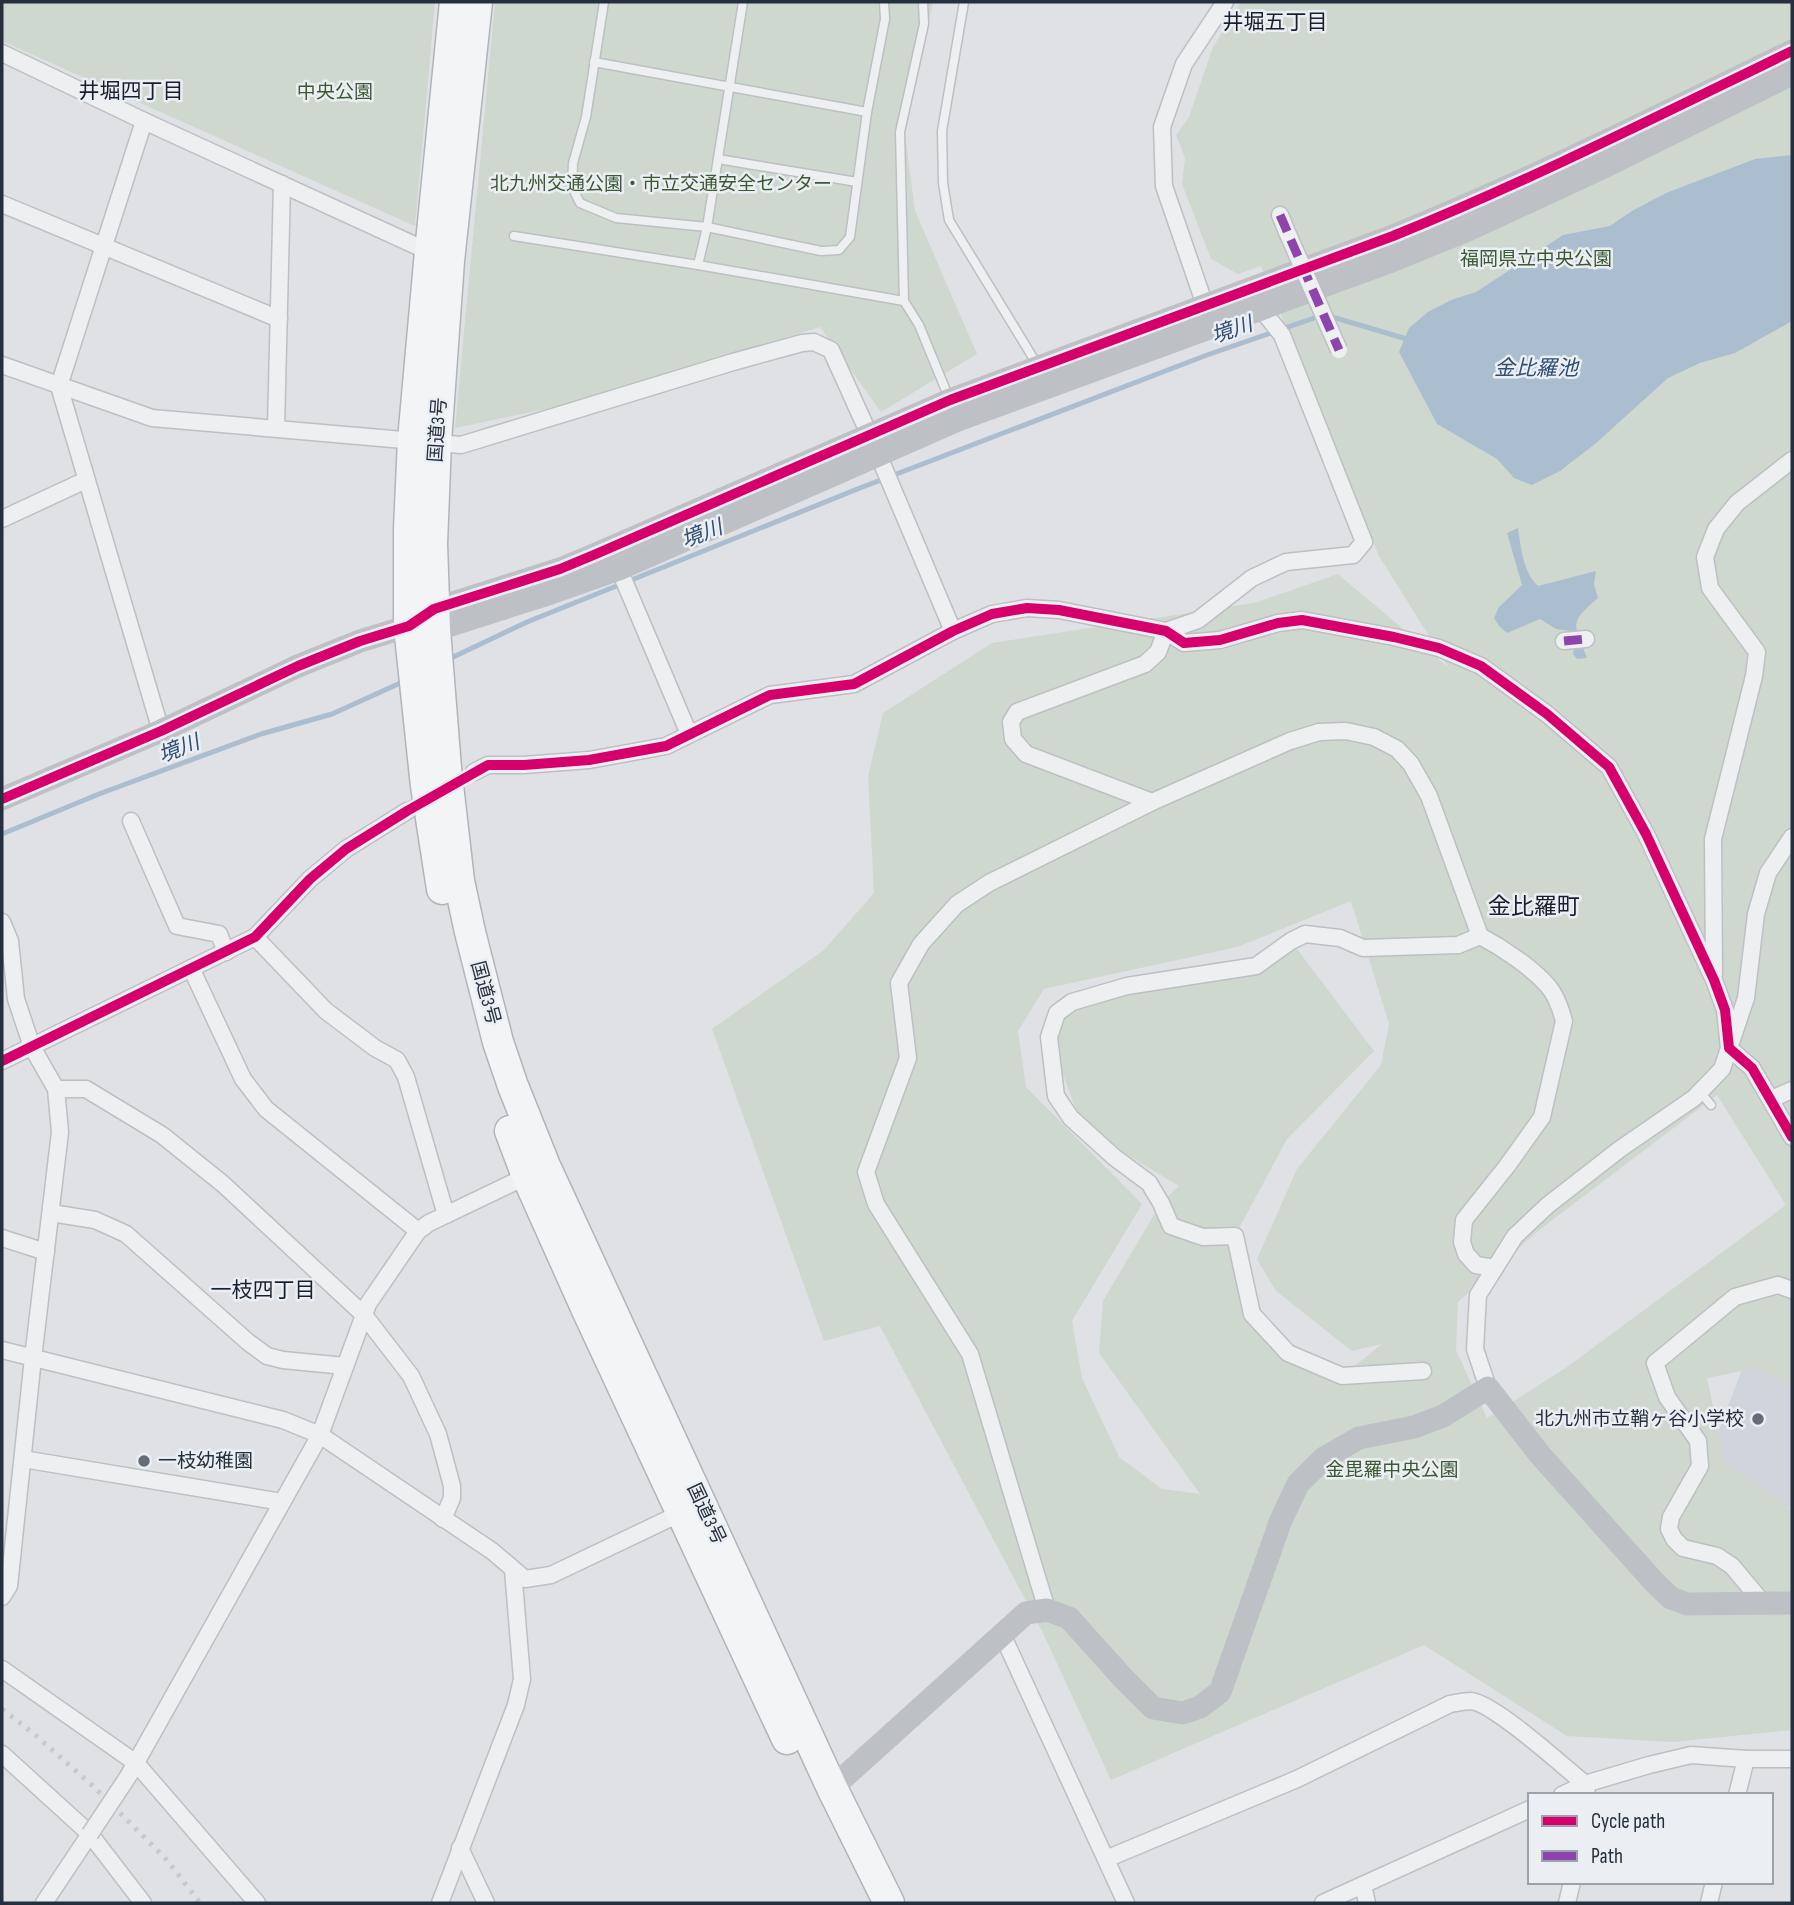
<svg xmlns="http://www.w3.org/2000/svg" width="1794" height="1905" font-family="'Sofia Sans Condensed','Noto Sans JP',sans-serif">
  <rect width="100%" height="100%" fill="#dfe1e4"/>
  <path fill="#d0d4db" d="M1752,1343L1792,1359V1508L1701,1478Z"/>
  <g fill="#cfd8cf" fill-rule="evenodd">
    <path d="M2,2H435L415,226L2,41Z"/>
    <path d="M495,2H933L905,134L915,211L977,354L881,412L820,327L556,407L455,428Z"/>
    <path d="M1241,2H1792V1387L1757,1368L1707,1378L1725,1463L1792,1510V1730L1673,1742L1567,1736L1424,1645L1111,1780L1042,1631L880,1326L824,1341L712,1029L824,950L874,893L868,776L883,713L992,643L1254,603L1338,574L1449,668L1379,556L1261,266L1238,274L1211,259L1182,184L1185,158L1176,135L1189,117L1213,47ZM1351,901L1389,1024L1381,1065L1297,1169L1257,1259L1276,1291L1352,1351L1382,1344L1342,1376L1288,1353L1252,1314L1235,1236L1287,1139L1374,1051L1291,941L1256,966L1072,1002L1049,1037L1083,1128L1179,1186L1161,1203L1103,1301L1099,1353L1200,1494L1162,1489L1119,1457L1082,1378L1072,1321L1142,1204L1026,1087L1018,1031L1044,989L1237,947ZM1717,1095L1786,1205L1567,1367L1487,1418L1456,1350L1458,1302L1538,1231Z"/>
  </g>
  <g fill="#abbed0">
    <path d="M1792,155V321L1735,353L1700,363L1668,378L1595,444L1560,471L1532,485L1514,478L1497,459L1437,424L1399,352L1409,328L1428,312L1451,300L1476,292L1563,235L1610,226L1632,211L1666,193L1755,159Z"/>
    <path d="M1518,528C1521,547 1523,573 1538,586L1596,571L1594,584L1598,598C1568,624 1574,623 1587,658L1577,659L1573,654L1574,648L1570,631L1556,629L1540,619L1507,633L1499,626L1494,618L1499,607L1522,585L1507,533Z"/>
  </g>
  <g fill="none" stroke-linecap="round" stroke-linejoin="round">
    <g stroke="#abbed0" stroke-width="5">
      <path d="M1329,316L1410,340"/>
      <path d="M447,660L527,622L860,488L1207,355L1320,316"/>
      <path d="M2,834L99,794L261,734L332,714L407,680"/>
    </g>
    <path stroke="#babdc3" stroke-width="16" stroke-dasharray="16 8" stroke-linecap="butt" d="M407,811L474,772"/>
    <defs>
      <g id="lane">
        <path d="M604,2L586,117L573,163L572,187L580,203L616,218L707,227L821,251L839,250L850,237L867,112L885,19L884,2"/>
        <path d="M964,2L942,131L943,183L949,220L1038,366"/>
        <path d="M594,62L867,112"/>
        <path d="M718,159L857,182"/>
        <path d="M514,236L698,265L904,301L919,325L949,398"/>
        <path d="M698,265L707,227L743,2"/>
        <path d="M904,301L900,132L924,24L923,2"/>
        <path d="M1700,1092L1711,1105"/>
      </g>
      <g id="street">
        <path d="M2,53L144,121L434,254"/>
        <path d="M144,121L59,386L161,731"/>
        <path d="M2,204L279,319"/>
        <path d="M1280,215L1287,232"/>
        <path d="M1208,314L1164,186L1162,127L1184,64L1225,2"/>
        <path d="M2,365L152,418L461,445L733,362L802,343L814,342L831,350L878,454L953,631"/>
        <path d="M276,428L282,184"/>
        <path d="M2,519L86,480"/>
        <path d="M619,569L689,734"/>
        <path d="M1166,631L1198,620L1252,578L1286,562L1353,555L1364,542L1282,335L1261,309"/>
        <path d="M1564,641L1586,639"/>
        <path d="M474,772L488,765H524L589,760L666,746L770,695L854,684L953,631L992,614L1027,608L1059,610L1166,631L1184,643L1220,640L1278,623L1302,620L1394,637L1439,648L1481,666L1547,714L1609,767L1646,834L1714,980L1725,1010L1729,1048L1752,1068L1792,1137"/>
        <path d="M1152,802L1026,754L1013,739L1011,722L1017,712L1145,664L1158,652L1166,631"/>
        <path d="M131,821L177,926L219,934L226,952"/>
        <path d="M2,922L10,941L16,999L32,1047L56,1089L60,1132L33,1358L9,1586L2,1597"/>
        <path d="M255,937L326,1011L375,1048L397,1060L406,1077L446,1215"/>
        <path d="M191,968L243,1079L266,1109L418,1231"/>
        <path d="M1714,974L1713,839L1754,676L1757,652L1710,588L1705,557L1716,529L1737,503L1792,460"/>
        <path d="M2,1061L255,937L310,879L346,849L407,811"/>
        <path d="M56,1089H86L162,1135L223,1184L364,1315L411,1376L438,1434L452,1486V1498L443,1519"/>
        <path d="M1771,1099L1792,1090"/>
        <path d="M51,1213L95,1220L126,1234L248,1342L267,1356L283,1360L345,1366"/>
        <path d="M2,1238L46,1252"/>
        <path d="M2,1350L283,1420L320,1435L492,1551L525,1579L551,1575L681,1513"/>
        <path d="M1423,1371L1342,1376L1288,1353L1252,1314L1235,1236L1203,1237L1171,1226L1161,1203L1149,1183L1114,1157L1071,1118L1056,1096L1049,1037L1057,1013L1072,1002L1127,986L1256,966L1291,941L1305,934L1340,938L1363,948L1458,945L1480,936"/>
        <path d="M1488,1388L1475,1349L1478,1295L1515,1236L1548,1205L1620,1149L1694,1098L1722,1069L1746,998L1756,914L1768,873L1792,837"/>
        <path d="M23,1459L282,1502"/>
        <path d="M1763,1603L1732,1566L1717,1556L1683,1548L1674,1539L1669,1529L1671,1517L1700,1466L1698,1441L1667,1397L1655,1363L1735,1297L1778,1285L1792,1290"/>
        <path d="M1047,1610L970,1354L876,1204L866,1172L908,1058L899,983L921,944L957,904L989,883L1152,802L1290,741L1319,732L1346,731L1374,737L1397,749L1411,764L1429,796L1480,936C1503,948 1531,967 1548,986C1556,995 1561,1010 1564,1021L1542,1117L1507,1166L1464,1220L1462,1242L1466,1254L1476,1265L1495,1268"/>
        <path d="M1002,1634L1126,1903"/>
        <path d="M2,1669L136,1763L257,1903"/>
        <path d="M2,1754L90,1834L143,1903"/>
        <path d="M129,1775L320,1435L368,1304L418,1231L429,1223L527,1176"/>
        <path d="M1562,1795L1585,1784L1649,1765L1691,1755L1746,1759H1792"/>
        <path d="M1737,1795L1746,1759"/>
        <path d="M460,1848L486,1903"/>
        <path d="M1106,1859L1297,1779L1450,1704C1456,1703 1465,1701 1471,1701C1494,1703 1564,1767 1585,1784L1587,1795"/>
        <path d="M1363,1885L1367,1903"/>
        <path d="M44,1903L90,1834"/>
        <path d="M440,1903L516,1705L522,1679L513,1570"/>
        <path d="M1323,1903L1530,1809"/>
        <path d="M1567,1903L1572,1882"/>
        <path d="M1709,1903L1714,1882"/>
      </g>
      <g id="highway">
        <path d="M477,2L449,261L436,442L432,544L435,630L446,768L459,881L470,932L498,1042L513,1086L545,1166L832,1788L889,1903"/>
        <path d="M442,889L426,786L409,626V529L413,440L430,252L455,2"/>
        <path d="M510,1131L527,1176L587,1310L787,1739"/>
      </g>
    </defs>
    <use href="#lane" stroke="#bdbfc2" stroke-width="11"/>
    <use href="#street" stroke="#bdbfc2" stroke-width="19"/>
    <use href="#highway" stroke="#b1b4b9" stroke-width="33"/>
    <use href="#lane" stroke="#eeeff1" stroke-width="8"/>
    <use href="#street" stroke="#eeeff1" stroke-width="16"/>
    <g stroke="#bdc0c4" stroke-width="23">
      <path d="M419,627L435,630L551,593L619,569L958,420L1389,262L1470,229L1606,166L1792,74"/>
      <path d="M2,799L161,731L298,666L360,641L409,626L434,609L560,569L596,554L950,400L1393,236C1529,181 1660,115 1792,51"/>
      <path d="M832,1788L1026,1613L1047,1610L1069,1618L1124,1679L1153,1708L1183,1713L1200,1707L1220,1692L1281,1520L1298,1484L1324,1458L1359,1438L1414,1427L1443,1416L1488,1388L1541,1456L1656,1584L1671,1598L1687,1604L1792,1603"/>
    </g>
    <use href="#highway" stroke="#f3f4f5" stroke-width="30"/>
    <path stroke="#c7c9cc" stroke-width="5" stroke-dasharray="3.5 7" stroke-linecap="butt" d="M2,1709L34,1734L94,1787L166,1859L200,1903"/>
    <defs>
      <g id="street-bridge">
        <path d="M1287,232L1339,350"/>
        <path d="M90,1834L129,1775"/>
      </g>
    </defs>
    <use href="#street-bridge" stroke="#bdbfc2" stroke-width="19" stroke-linecap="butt"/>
    <use href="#street-bridge" stroke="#eeeff1" stroke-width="16"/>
    <g stroke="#8e44ad" stroke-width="9" stroke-dasharray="18 9" stroke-linecap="butt">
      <path d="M1280,215L1339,350"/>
      <path d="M1564,641L1586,639"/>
    </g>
    <defs>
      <g id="cycleway">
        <path d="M2,799L161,731L298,666L360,641L409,626L434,609L560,569L596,554L950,400L1393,236C1529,181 1660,115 1792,51"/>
        <path d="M2,1061L255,937L310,879L346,849L407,811L488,765H524L589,760L666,746L770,695L854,684L953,631L992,614L1027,608L1059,610L1166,631L1184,643L1220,640L1278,623L1302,620L1394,637L1439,648L1481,666L1547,714L1609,767L1646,834L1714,980L1725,1010L1729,1048L1752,1068L1792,1137"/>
      </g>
    </defs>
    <use href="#cycleway" stroke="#ebeff4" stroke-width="15"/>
    <use href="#cycleway" stroke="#d6006c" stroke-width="10"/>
  </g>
  <g fill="#666d77" stroke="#ebeff4" stroke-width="2.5">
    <circle cx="1758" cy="1419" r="7"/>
    <circle cx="144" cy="1461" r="7"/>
  </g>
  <g text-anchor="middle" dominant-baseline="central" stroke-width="5" stroke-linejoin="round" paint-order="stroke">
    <g font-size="19" fill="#3b5932" stroke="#ebeff4">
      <text x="335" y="92">中央公園</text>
      <text x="661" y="184">北九州交通公園・市立交通安全センター</text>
      <text x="1536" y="259">福岡県立中央公園</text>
      <text x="1392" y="1470">金毘羅中央公園</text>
    </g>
    <g font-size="19" fill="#252f3d" stroke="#ebeff4">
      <text transform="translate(438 430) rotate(-86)">国道3号</text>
      <text transform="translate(485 993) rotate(75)">国道3号</text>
      <text transform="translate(706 1514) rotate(65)">国道3号</text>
    </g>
    <g font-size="19" fill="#252f3d" stroke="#ebeff4" text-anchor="end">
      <text x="1744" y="1419">北九州市立鞘ヶ谷小学校</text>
      <text x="158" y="1461" text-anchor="start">一枝幼稚園</text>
    </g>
    <g font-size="21" fill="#18202e" stroke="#ebeff4">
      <text x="1275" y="22">井堀五丁目</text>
      <text x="131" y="91">井堀四丁目</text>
      <text x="263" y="1290">一枝四丁目</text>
    </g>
    <g font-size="21" font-style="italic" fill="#2f4e72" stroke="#ebeff4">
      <text transform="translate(1232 330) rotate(-19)">境川</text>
      <text x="1536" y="368">金比羅池</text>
      <text transform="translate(702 534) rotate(-21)">境川</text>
      <text transform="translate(179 749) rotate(-21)">境川</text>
    </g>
    <g font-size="23" fill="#18202e" stroke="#ebeff4">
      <text x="1534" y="907">金比羅町</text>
    </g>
  </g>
  <rect width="1794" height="1905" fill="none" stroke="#252f3d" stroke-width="7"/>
  <rect x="1528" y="1793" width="245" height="91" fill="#ebeff4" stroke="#9ca2ab" stroke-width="2"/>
  <rect x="1542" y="1816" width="35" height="10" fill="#d6006c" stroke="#9ca2ab" stroke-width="2"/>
  <text x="1591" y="1828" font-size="21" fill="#252f3d">Cycle path</text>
  <rect x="1542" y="1851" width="35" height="10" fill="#8e44ad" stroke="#9ca2ab" stroke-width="2"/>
  <text x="1591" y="1863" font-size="21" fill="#252f3d">Path</text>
</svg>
